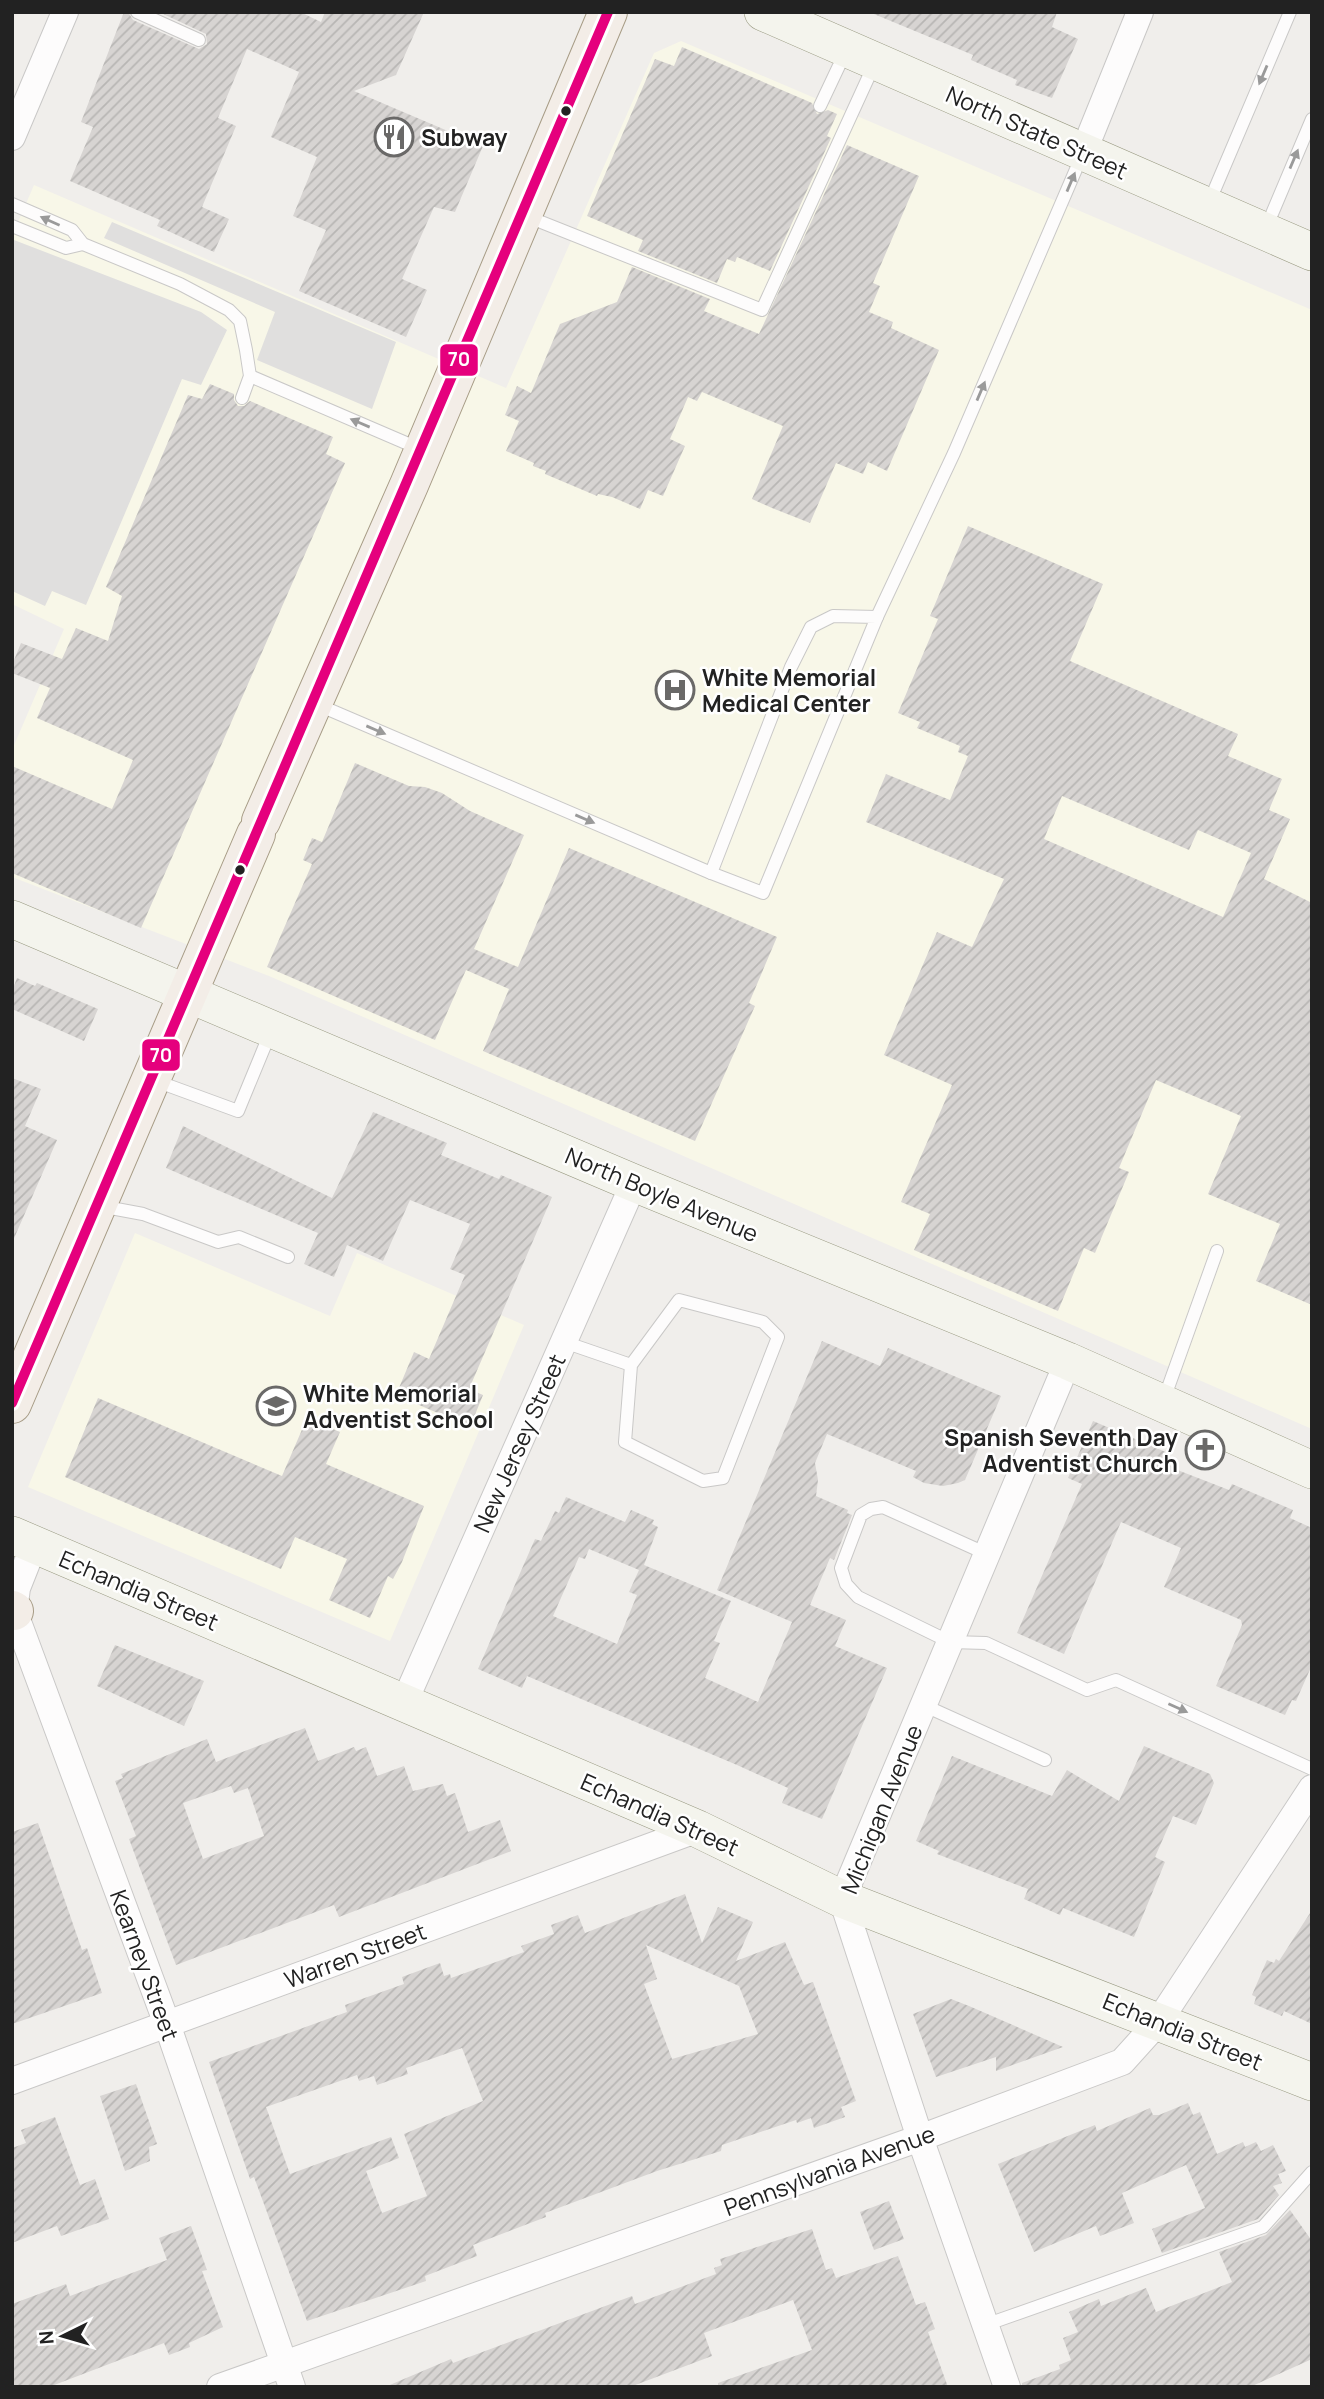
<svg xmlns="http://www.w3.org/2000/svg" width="1324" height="2399" font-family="Manrope,sans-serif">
  <defs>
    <pattern id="building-hatch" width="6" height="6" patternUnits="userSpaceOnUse" patternTransform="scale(1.75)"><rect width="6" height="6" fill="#d7d4d2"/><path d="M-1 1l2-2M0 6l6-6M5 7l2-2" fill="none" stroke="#b8b6b4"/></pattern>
  </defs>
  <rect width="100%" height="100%" fill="#f0eeeb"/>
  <g fill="#f8f7e8">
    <path d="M681,41L1312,310V1429L269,976L12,877V750L64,629L12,604V236L34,185L506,388L654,53Z"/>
    <path d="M135,1233L330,1316L357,1253L524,1325L390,1641L28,1487Z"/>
  </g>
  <g fill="#e0dfde">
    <path d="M112,222L396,342L372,409L257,360L275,312L104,238Z"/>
    <path d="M14,240L201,312L227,330L201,385L182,379L86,605L52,591L45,606L12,591Z"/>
  </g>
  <g fill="url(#building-hatch)" fill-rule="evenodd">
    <path d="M124,12H128L133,20L199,49L207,44L206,34L159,12H300L321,22L325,12H424L396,75L354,91L483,146L455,212L434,207L402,279L427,290L406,337L299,291L326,230L293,216L317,157L271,137L299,72L247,49L218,118L236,126L202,207L229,219L214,252L157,226L160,220L70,181L93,127L81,122Z"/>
    <path d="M869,12H1057L1052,27L1078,39L1052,98L1015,85L1017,80L971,60L973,55Z"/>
    <path d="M682,47L812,103L817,114L828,110L837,114L827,136L831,138L770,271L737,257L735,262L727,259L717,283L638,251L643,240L587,216L655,59L674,66Z"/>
    <path d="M847,145L919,176L873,283L880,286L869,312L893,322L891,328L939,350L887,471L868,462L863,474L836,463L810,523L772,508L752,499L783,426L702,392L697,401L688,397L670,439L685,446L663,496L648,490L640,509L612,497L598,494L597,496L545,474L546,471L533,466L534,463L506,451L519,421L505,415L517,386L531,393L560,324L617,302L632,267L710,299L704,311L759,334Z"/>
    <path d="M210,384L234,394V400L238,406H244L250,401L333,437L326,454L345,463L141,928L12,873V766L112,809L133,760L37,718L50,688L12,673V665L21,643L62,659L76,628L108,641L122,596L106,587L188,395L202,399Z"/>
    <path d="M968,526L1103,584L1070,661L1238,734L1228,756L1282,779L1269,810L1290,819L1264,879L1312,903V1305L1256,1281L1280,1224L1208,1194L1241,1116L1156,1080L1119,1168L1129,1172L1095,1253L1084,1248L1058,1311L914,1250L930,1214L901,1202L952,1085L884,1055L937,932L972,947L1004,879L866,822L886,774L950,800L968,756L958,752L960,746L917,728L920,722L898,713L938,619L930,616ZM1062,796L1189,850L1198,830L1251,853L1223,917L1044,839Z"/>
    <path d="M355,763L409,786L425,787L442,793L470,811L524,835L474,949L518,967L569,848L777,937L749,1003L755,1006L695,1141L483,1051L509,989L466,970L435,1040L267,967L312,864L303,860L312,838L322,842Z"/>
    <path d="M17,978L35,986L37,983L98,1009L84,1041L12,1009V991Z"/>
    <path d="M12,1078L41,1089L25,1126L57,1140L12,1243Z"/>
    <path d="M373,1112L447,1143L441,1155L499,1179L501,1175L552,1197L469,1389L483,1395L470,1427L396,1395L414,1352L429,1359L465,1275L450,1269L470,1224L410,1200L383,1261L347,1245L334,1277L304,1264L318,1233L166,1168L183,1126L332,1198Z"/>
    <path d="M822,1341L880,1366L888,1348L1001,1396L965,1480L958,1483L943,1486L924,1483L913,1477L916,1471L827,1434L815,1463L818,1480L816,1496L848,1510L847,1513L852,1515L834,1560L830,1558L810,1605L846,1620L835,1646L887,1668L822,1819L782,1803L788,1788L737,1765L527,1676L522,1688L478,1669L535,1539L541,1541L555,1511L559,1513L566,1497L625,1522L631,1510L654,1520L652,1524L658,1527L644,1565L731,1601L714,1641L720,1643L705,1678L758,1702L792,1622L717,1590ZM589,1549L639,1570L629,1592L637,1595L617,1644L553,1616L579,1557L585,1559Z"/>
    <path d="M98,1398L282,1476L307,1418L340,1432L326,1464L424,1506L402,1562L393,1579L388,1576L370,1618L329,1600L347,1559L295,1537L281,1569L65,1477Z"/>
    <path d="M1093,1421L1168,1453L1164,1462L1180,1471L1229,1490L1232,1484L1293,1510L1290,1518L1312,1528V1665L1296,1701L1292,1700L1285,1715L1216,1686L1242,1625L1241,1620L1164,1587L1181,1548L1121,1522L1064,1654L1017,1633L1082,1484L1068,1478Z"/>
    <path d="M115,1645L204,1681L184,1726L97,1686Z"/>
    <path d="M305,1728L318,1761L354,1747L356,1751L366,1747L377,1776L404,1766L413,1791L443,1784L447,1796L455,1793L468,1832L500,1820L511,1851L339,1917L334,1905L176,1965L129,1839L136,1836L115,1781L123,1778L121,1774L207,1739L216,1762ZM231,1786L234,1793L248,1788L264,1836L203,1859L183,1803Z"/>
    <path d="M1144,1746L1210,1774L1214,1783L1196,1825L1173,1816L1155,1857L1165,1862L1134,1937L1063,1908L1060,1915L1024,1899L1028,1889L937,1854L939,1851L916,1841L952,1756L1052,1796L1067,1770L1119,1801Z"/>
    <path d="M38,1823L82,1950L87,1948L102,1993L12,2024V1832Z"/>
    <path d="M685,1894L702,1943L718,1907L753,1922L736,1961L785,1942L804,1985L813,1982L856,2101L841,2107L845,2117L814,2128L811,2118L797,2123L796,2120L722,2145L721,2151L657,2171L545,2213L546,2217L473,2245L477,2256L425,2276L426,2281L307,2321L254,2177L250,2179L209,2062L347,2012L345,2005L404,1984L402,1977L440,1963L444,1976L450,1974L451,1978L524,1952L521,1946L554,1934L551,1925L578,1915L585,1933ZM646,1945L739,1986L758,2034L672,2059L644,1984L657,1979ZM462,2048L483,2101L404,2134L427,2196L382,2213L366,2171L399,2158L391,2137L290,2174L266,2107L357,2075L359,2081L374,2076L377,2085L408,2074L406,2068Z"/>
    <path d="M1312,1910V2024L1284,2011L1282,2016L1254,2004L1256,1997L1252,1995L1267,1960L1274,1963L1276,1959L1279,1961Z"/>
    <path d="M951,1999L969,2006L1063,2047L996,2071V2057L936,2077L913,2014Z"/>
    <path d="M136,2084L157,2144L149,2147L150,2161L125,2171L100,2096Z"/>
    <path d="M1188,2103L1193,2115L1200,2112L1217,2154L1243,2142L1245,2147L1256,2142L1261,2151L1273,2145L1286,2171L1278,2174L1282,2183L1273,2186L1279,2195L1258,2219L1162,2253L1152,2229L1205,2208L1186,2165L1122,2193L1134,2223L1100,2236L1096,2226L1034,2252L998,2164L1095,2125L1097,2131L1150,2108L1153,2115H1159Z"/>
    <path d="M55,2117L80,2185L95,2179L109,2219L61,2236L57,2226L12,2243V2148L26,2143L21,2130Z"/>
    <path d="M889,2201L904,2239L874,2250L860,2212Z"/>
    <path d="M1290,2210L1312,2241V2359L1250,2387H1022V2383L1060,2369L1059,2365L1071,2360L1063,2338L1078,2332L1069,2312L1099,2299L1101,2306L1146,2288L1156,2312L1232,2282L1219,2252L1266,2235Z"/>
    <path d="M191,2226L207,2270L202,2271L223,2327L189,2343L190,2347L169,2355L164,2343L49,2387H12V2304L66,2284L70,2296L167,2260L159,2238Z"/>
    <path d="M812,2229L826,2270L832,2268L836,2278L898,2256L916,2305L925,2302L935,2329L928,2332L948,2387H718V2383L812,2350L793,2300L704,2333L712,2356L630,2387H385L451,2359L453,2363L632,2296L635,2304L716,2274L714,2268L722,2265L720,2259Z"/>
  </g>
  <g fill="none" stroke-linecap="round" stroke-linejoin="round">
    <defs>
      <g id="lane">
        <path d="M137,12L199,40"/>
        <path d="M820,106L845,53"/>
        <path d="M12,204L72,230L83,244L180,284L229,310L240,321L246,350L250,376L242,398"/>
        <path d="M1208,205L1290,12"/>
        <path d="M526,216L762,310L874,65"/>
        <path d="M12,226L66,248L83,244"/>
        <path d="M1266,228L1312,119"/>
        <path d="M250,376L420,449"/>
        <path d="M833,616L877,617L763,893L711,873L791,667L811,627Z"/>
        <path d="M877,617L954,453L1083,153"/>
        <path d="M316,704L711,873"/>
        <path d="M156,1081L238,1111L271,1031"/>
        <path d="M100,1206L143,1214L218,1242L239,1237L288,1257"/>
        <path d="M564,1342L631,1365L625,1442L703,1481L723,1478L778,1337L763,1322L679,1300L631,1365"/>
        <path d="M1164,1399L1217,1251"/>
        <path d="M987,1554L883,1507L871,1509L861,1515L841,1568L846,1584L858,1597L950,1642L986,1643L1087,1690L1116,1680L1312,1769"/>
        <path d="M923,1705L1045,1760"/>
        <path d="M985,2325L1263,2227L1312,2172"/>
      </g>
      <g id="street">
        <path d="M12,137L65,12"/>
        <path d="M1083,153L1140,12"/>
        <path d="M34,1545L17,1588L14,1611L167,2024L292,2387"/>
        <path d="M404,1703L634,1183"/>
        <path d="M12,2081L698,1829"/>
        <path d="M220,2387L920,2138L1122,2062L1159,2021L1312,1788"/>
        <path d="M1007,2387L920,2138L842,1899L1068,1361"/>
      </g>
      <g id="secondary">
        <path d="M763,12L1312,252"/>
        <path d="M12,919L634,1183L1068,1361L1312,1470"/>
        <path d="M12,1535L698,1829L842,1899L1312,2082"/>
      </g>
      <g id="primary">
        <path d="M261,821L409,485L608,12"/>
        <path d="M12,1404L256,834"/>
        <path d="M12,1610L14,1611"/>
      </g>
    </defs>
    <use href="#lane" stroke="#c9c8c7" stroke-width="14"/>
    <use href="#street" stroke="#c9c8c7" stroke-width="28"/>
    <use href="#secondary" stroke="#999a82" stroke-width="38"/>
    <use href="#primary" stroke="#a79c86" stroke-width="40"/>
    <use href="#lane" stroke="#fdfcfc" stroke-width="12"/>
    <use href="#street" stroke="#fdfcfc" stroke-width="26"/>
    <use href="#secondary" stroke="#f4f4ed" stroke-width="37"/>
    <use href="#primary" stroke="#f3ede7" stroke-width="38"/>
    <defs>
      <path id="bus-1" d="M12,1403L608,12"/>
    </defs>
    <use href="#bus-1" stroke="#fff" stroke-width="16"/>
    <use href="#bus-1" stroke="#e5007d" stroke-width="10"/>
  </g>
  <defs><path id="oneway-solid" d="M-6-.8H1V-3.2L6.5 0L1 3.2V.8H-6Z" transform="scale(1.75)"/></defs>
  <g fill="#9a9a9a">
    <use href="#oneway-solid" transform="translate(1263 75) rotate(113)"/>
    <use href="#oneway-solid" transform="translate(1294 159) rotate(-67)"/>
    <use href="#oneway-solid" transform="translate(1071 182) rotate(-67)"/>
    <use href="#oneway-solid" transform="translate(50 221) rotate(-156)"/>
    <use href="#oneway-solid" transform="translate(981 391) rotate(-67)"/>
    <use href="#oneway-solid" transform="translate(360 423) rotate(-157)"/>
    <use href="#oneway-solid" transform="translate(376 730) rotate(23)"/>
    <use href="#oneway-solid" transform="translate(585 819) rotate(23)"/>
    <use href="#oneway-solid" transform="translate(1178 1708) rotate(24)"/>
  </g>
  <defs>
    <symbol id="restaurant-ring" viewBox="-11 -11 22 22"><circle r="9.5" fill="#fff" stroke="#6a6968" stroke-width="1.5"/><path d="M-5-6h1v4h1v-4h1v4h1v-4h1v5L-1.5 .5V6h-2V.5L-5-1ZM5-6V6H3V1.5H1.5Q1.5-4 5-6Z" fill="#6a6968"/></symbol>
    <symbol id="hospital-ring" viewBox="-11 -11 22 22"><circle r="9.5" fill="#fff" stroke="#6a6968" stroke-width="1.5"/><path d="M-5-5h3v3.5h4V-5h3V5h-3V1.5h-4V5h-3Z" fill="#6a6968"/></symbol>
    <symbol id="school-ring" viewBox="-11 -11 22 22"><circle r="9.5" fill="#fff" stroke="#6a6968" stroke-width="1.5"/><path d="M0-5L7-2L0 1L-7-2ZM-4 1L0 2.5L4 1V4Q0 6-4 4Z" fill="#6a6968"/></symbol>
    <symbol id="church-ring" viewBox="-11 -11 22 22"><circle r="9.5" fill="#fff" stroke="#6a6968" stroke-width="1.5"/><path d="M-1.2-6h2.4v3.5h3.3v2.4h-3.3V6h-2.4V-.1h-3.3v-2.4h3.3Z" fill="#6a6968"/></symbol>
  </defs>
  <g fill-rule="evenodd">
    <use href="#restaurant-ring" x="372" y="115" width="44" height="44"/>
    <use href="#hospital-ring" x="653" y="668" width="44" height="44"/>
    <use href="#school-ring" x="254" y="1384" width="44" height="44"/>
    <use href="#church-ring" x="1183" y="1428" width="44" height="44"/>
  </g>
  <g fill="#222" stroke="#fff" stroke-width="2.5">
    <circle cx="566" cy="111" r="6"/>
    <circle cx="240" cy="870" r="6"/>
  </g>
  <g text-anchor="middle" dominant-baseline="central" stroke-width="5" stroke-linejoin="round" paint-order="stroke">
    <g font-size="23" fill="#222" stroke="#fff">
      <text transform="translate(1037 132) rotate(24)">North State Street</text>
      <text transform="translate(662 1194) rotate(23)">North Boyle Avenue</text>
      <text transform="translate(519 1443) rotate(-66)">New Jersey Street</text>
      <text transform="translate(139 1590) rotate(23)">Echandia Street</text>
      <text transform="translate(881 1809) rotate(-68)">Michigan Avenue</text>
      <text transform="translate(660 1814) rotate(24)">Echandia Street</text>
      <text transform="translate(355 1955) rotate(-20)">Warren Street</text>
      <text transform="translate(145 1965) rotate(70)">Kearney Street</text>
      <text transform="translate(1183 2031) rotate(22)">Echandia Street</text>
      <text transform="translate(829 2170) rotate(-20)">Pennsylvania Avenue</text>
    </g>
    <g font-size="23" font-weight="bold" fill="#222" stroke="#fff" text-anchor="start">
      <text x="421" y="137">Subway</text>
      <text x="702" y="677">White Memorial<tspan x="702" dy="26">Medical Center</tspan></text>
      <text x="303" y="1393">White Memorial<tspan x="303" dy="26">Adventist School</tspan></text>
      <text x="1178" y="1437" text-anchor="end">Spanish Seventh Day<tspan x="1178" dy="26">Adventist Church</tspan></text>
    </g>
  </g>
  <g stroke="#fff" stroke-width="2.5">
    <rect x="439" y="343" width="40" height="34" rx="7" fill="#e5007d"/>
    <rect x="141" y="1038" width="40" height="34" rx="7" fill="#e5007d"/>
  </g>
  <g font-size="19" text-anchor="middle" font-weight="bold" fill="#fff">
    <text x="459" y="366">70</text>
    <text x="161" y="1062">70</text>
  </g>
  <rect width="1324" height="2399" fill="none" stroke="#222222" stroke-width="28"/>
  <g transform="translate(63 2336) rotate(265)" stroke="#ffffff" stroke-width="5" paint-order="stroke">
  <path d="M0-5L12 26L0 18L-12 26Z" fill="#222222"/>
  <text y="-10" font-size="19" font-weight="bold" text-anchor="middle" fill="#222222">N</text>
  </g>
</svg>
